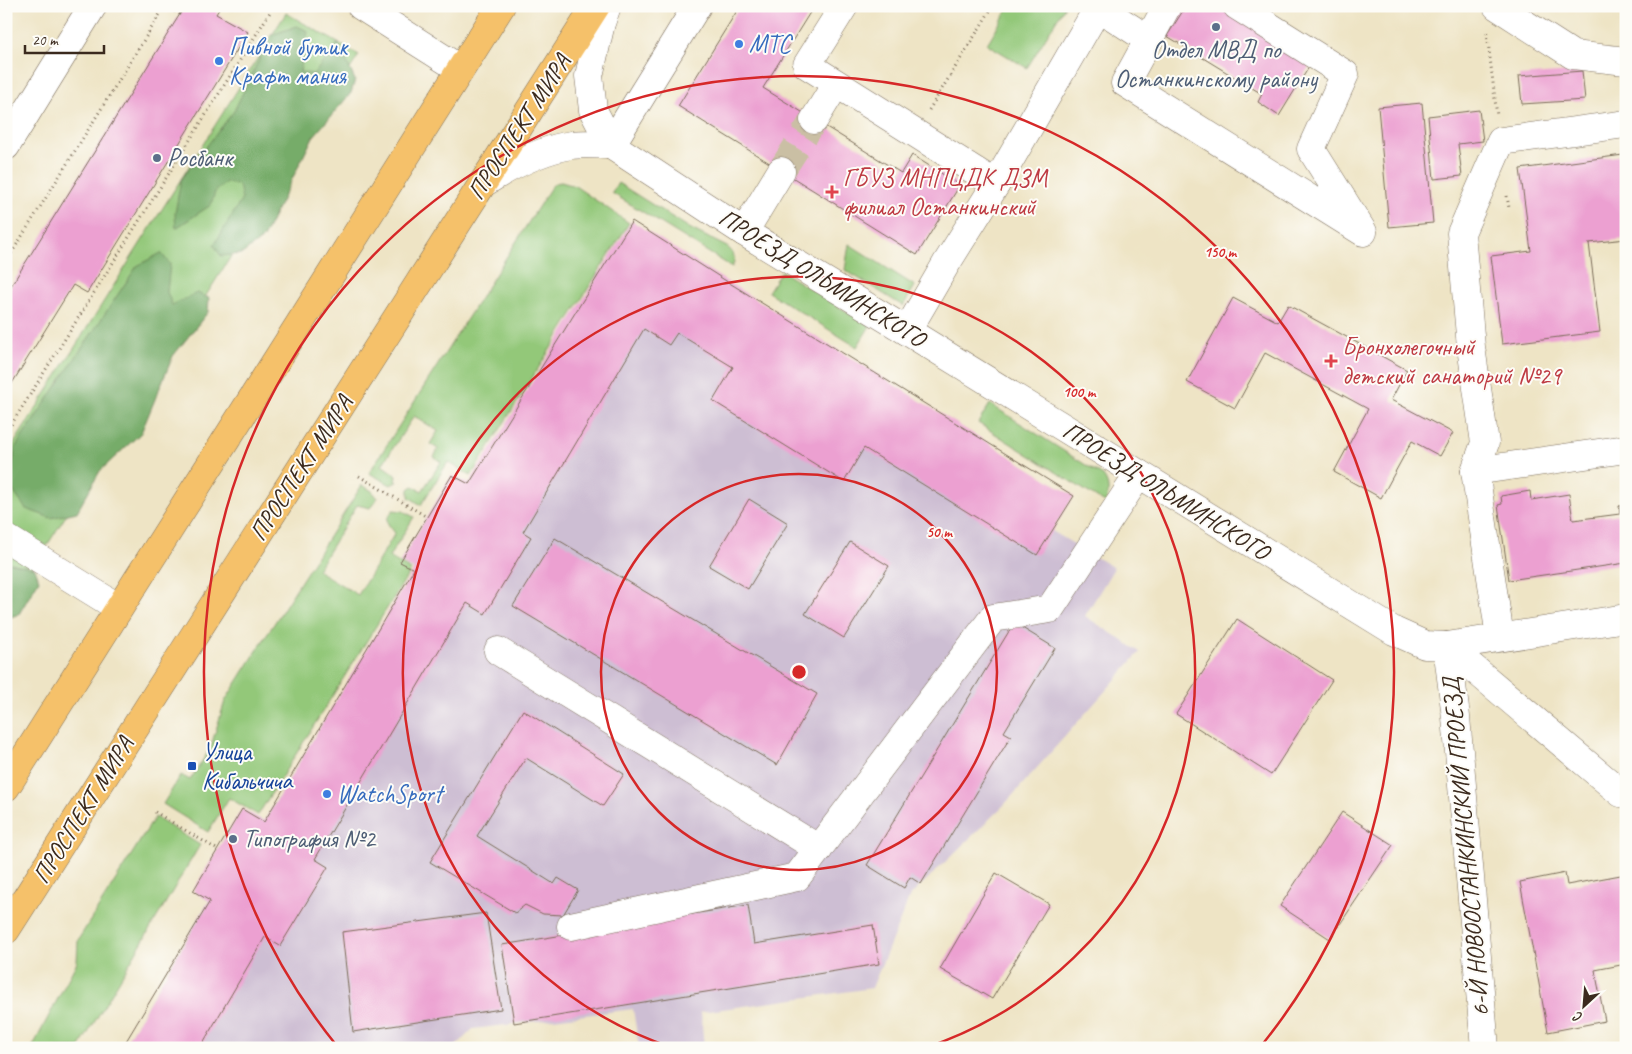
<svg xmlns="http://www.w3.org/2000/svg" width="1632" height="1054" font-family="Caveat,sans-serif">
  <rect width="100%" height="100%" fill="#fdfcf7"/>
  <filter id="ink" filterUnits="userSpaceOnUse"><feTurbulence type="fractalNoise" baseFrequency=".02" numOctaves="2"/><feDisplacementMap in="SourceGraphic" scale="10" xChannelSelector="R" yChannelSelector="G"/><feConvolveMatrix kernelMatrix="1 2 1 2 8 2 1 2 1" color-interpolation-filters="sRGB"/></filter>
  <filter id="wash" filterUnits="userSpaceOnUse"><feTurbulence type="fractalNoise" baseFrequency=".0096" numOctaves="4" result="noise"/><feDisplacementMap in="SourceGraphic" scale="20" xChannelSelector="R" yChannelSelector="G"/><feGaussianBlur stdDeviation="1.12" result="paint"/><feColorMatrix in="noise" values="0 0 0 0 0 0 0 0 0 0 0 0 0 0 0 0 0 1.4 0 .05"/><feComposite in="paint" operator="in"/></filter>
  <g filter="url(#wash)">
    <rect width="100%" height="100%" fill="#eee4c5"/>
    <path fill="#cdbed3" d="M632,221L1052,531L1114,568L1085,616L1140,652L1004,805L910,896L872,988L701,1012L704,1048H639L633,1009L473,1029L454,1048H122L209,901L193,891L242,809L264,821L414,570L400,562L452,475L469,484Z"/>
    <g fill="#93c879" stroke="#67794c">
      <path d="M1010,6H1065L1027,68L987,44Z"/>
      <path d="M286,13L359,55L6,610V456Z"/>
      <path d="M561,182L575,186L629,223L471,476L448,462L421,505L409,497V489L413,486L422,491L441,462L434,457L438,449L430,444L438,431L414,416L382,465L397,476L396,482L391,485L389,484L369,473L551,187L555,183Z"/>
      <path d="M618,183L691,229L727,247C735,253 736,259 732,267L612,193Z"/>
      <path d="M849,244L915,286L903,306L845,270Z"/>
      <path d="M781,271L870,326L857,347L768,292Z"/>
      <path d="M990,404L1103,476C1109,483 1110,495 1105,503L978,423Z"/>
      <path d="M362,485L372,491L377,497L375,502L370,508L357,505L317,570L358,595L395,533L388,524L387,519L393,510L403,511L414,517L389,557L411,570L258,815L229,798L208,832L163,804L181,775L190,780L210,749L225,701Z"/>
      <path d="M155,817L200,845L79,1048H32L77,962L78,940Z"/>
    </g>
    <g fill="#76ac69" stroke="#586b44">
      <path d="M297,26L308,31L300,72L314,74L338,43L355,80L351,93L313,137L263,238L242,254L221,256L214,245L242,199L239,185L226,182L215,192L211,205L176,228L175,214L181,179L234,111L271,35Z"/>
      <path d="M161,253L170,264L167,292L172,305L197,293L209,298L208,312L173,356L141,433L100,471L77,512L51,518L26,509L10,487L15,448L137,266Z"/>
      <path d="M6,562L35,568L39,580L19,614L6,619Z"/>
    </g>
    <g id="blocks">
      <g fill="#eca0d1">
        <path d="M185,6H221L216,14L248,32L87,293L73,285L6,393V294Z"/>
        <path d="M740,6H814L763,88L901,173L912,155L960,185L917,255L678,106Z"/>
        <path d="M1186,6H1221L1312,62L1279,116L1258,102L1262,94L1167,36Z"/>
        <path d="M1582,71L1585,100L1522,104L1519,76Z"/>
        <path d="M1422,103L1433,223L1389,227L1378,107Z"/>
        <path d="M1479,110L1483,141L1458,144L1462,176L1434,179L1428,116Z"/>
        <path d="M1623,155L1626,172V239L1589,243L1600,332L1502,344L1491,256L1531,251L1520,169Z"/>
        <path d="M632,221L723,279L1074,496L1037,555L864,448L844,482L713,401L733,367L677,333L669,345L644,329L523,532L531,537L485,614L467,603L315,859L328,867L280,946L265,937L200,1048H122L210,901L193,891L242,809L264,822L414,569L400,562L452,475L469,484Z"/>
        <path d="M1233,298L1278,322L1288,305L1407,370L1391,400L1453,433L1440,456L1412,441L1381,498L1334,472L1368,409L1265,353L1235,408L1187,382Z"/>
        <path d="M1530,491L1531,500L1569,494L1573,520L1620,514L1619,506L1626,505V563L1509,580L1498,505L1502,504L1501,496Z"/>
        <path d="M749,499L788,523L748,589L709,566Z"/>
        <path d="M555,538L817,694L777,765L513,606Z"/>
        <path d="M850,542L889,566L844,638L805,614Z"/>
        <path d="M1237,619L1332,680L1271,775L1176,714Z"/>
        <path d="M1014,623L1055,648L1004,732L1011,736L921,884L910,877L904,888L867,865Z"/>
        <path d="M523,710L624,774L603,806L526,758L477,836L554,884L558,878L578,890L563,915L543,914L525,905L515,913L430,862Z"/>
        <path d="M1342,812L1393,845L1330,939L1280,906Z"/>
        <path d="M996,873L1049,904L992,999L940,969Z"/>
        <path d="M1565,873L1567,885L1626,874V964L1595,970L1605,1021L1548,1032L1520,882Z"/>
        <path d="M748,905L754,944L873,925L879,964L514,1023L502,945Z"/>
        <path d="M486,913L501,1009L353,1032L342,932Z"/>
      </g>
    </g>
  </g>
  <g filter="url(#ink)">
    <use href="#blocks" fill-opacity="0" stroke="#7a6b58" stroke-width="1"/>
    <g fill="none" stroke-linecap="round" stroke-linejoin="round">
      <path stroke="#cabfa4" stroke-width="28" stroke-dasharray="28 14" stroke-linecap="butt" d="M781,171L814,120"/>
      <defs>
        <g id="minor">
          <path d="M361,6L460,69"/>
          <path d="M607,6L601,23L589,76L593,110L611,145L744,232L907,331L1394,631L1425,645L1447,646L1626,618"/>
          <path d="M844,6L807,65L996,184L946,264L907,331"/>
          <path d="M1167,6L1125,83L1363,232L1311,149L1345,74L1237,6"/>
          <path d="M1497,6L1573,55L1626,61"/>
          <path d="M1098,10L1112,16L1149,40"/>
          <path d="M814,120L836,84"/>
          <path d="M611,145L697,6"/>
          <path d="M6,146L92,7L91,6"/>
          <path d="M482,184C507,168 542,149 572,145C584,143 598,145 611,145"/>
          <path d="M996,184L1099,6"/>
          <path d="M744,232L781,171"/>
          <path d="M1475,471L1485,443L1471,347L1461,233L1501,141L1626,124"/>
          <path d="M6,538L119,608"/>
          <path d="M1500,637L1475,471L1626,449"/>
          <path d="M1447,646L1456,717L1485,1048"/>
          <path d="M1447,646L1621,793L1626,792"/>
          <path d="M498,651L819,849"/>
          <path d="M571,926L797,877L993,618L1050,609L1139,474"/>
        </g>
        <g id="major">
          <path d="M6,787L501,6"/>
          <path d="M6,930L596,6"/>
        </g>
      </defs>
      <use href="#minor" stroke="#7a6b58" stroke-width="29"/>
      <use href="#major" stroke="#7a6b58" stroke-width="29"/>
      <g stroke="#7a6b58" stroke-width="3" stroke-dasharray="1 4" stroke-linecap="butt">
        <path d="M166,6L180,14"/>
        <path d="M1487,33L1497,116"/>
        <path d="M237,50L245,54"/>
        <path d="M929,110L993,6"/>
        <path d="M1507,196L1509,208"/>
        <path d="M6,262L165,6"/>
        <path d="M6,433L274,6"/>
        <path d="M359,476L427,517"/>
        <path d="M155,812L218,850"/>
      </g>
      <use href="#minor" stroke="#fff" stroke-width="28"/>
      <use href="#major" stroke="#f5c16b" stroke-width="28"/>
    </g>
  </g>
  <g fill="none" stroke="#d62828" stroke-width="2.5">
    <circle cx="799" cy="672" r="198"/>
    <path d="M673 1048A396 396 0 1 1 925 1048"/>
    <path d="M337 1046A595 595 0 1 1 1261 1046"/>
  </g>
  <g fill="#5c6f8a" stroke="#fdfcf7" stroke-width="2">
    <circle cx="1216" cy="27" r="5"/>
    <circle cx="157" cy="158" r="5"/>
    <circle cx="233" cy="839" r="5"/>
  </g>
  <g fill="#3f7fe0" stroke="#fdfcf7" stroke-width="2">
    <circle cx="739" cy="44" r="5"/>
    <circle cx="219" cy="61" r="5"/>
    <circle cx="327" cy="794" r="5"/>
  </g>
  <g fill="#e0444e" stroke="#fdfcf7" stroke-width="2">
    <path d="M829.5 184.5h5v5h5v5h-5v5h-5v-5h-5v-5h5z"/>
    <path d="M1328.5 353.5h5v5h5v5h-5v5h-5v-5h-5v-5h5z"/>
  </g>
  <rect fill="#1a4fb4" stroke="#fdfcf7" stroke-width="2" x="187" y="761" width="10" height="10" rx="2.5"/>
  <g text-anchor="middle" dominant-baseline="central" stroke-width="4" stroke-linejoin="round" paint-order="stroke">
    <g font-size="25" fill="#366cbe" stroke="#fdfcf7" text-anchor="start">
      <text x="749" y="44">МТС</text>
      <text x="229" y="47">Пивной бутик<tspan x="229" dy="29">Крафт мания</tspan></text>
      <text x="337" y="794">WatchSport</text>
    </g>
    <g font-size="25" fill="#4e5e75" stroke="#fdfcf7" text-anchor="start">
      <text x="1216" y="50" text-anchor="middle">Отдел МВД по<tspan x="1216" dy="29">Останкинскому району</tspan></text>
      <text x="167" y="158">Росбанк</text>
      <text x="243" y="839">Типография №2</text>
    </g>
    <g font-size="25" fill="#3b2a1e" stroke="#fdfcf7">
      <text transform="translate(519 127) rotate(-57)">ПРОСПЕКТ МИРА</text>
      <text transform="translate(822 278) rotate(32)">ПРОЕЗД ОЛЬМИНСКОГО</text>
      <text transform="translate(301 468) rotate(-57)">ПРОСПЕКТ МИРА</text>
      <text transform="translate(1166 491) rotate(32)">ПРОЕЗД ОЛЬМИНСКОГО</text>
      <text transform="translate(83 810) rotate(-58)">ПРОСПЕКТ МИРА</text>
      <text transform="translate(1466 847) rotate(-95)">6-Й НОВООСТАНКИНСКИЙ ПРОЕЗД</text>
    </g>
    <g font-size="25" fill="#be3a42" stroke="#fdfcf7" text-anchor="start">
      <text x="843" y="178">ГБУЗ МНПЦДК ДЗМ<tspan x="843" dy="29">филиал Останкинский</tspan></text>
      <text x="1342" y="347">Бронхолегочный<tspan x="1342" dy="29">детский санаторий №29</tspan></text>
    </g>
    <g font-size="25" fill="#164399" stroke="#fdfcf7" text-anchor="start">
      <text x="202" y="752">Улица<tspan x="202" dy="29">Кибальчича</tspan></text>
    </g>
  </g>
  <circle cx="799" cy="672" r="8" fill="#d62828" stroke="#fdfcf7" stroke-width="2.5"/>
  <g font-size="15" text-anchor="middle" font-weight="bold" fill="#d62828" stroke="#fdfcf7" stroke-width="4" stroke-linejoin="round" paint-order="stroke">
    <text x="1220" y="257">150 m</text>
    <text x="1079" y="397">100 m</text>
    <text x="939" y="537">50 m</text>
  </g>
  <rect width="1632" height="1054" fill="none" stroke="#fdfcf7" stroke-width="25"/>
  <g transform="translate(1584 1006) rotate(206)" stroke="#fdfcf7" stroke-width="4" paint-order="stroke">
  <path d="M0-4L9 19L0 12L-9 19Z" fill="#3b2a1e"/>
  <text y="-8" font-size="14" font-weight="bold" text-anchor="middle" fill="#3b2a1e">С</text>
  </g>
  <path d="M25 45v8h79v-8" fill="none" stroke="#3b2a1e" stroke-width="2.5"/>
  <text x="32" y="45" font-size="15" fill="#3b2a1e" stroke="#fdfcf7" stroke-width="4" paint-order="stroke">20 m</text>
</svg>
